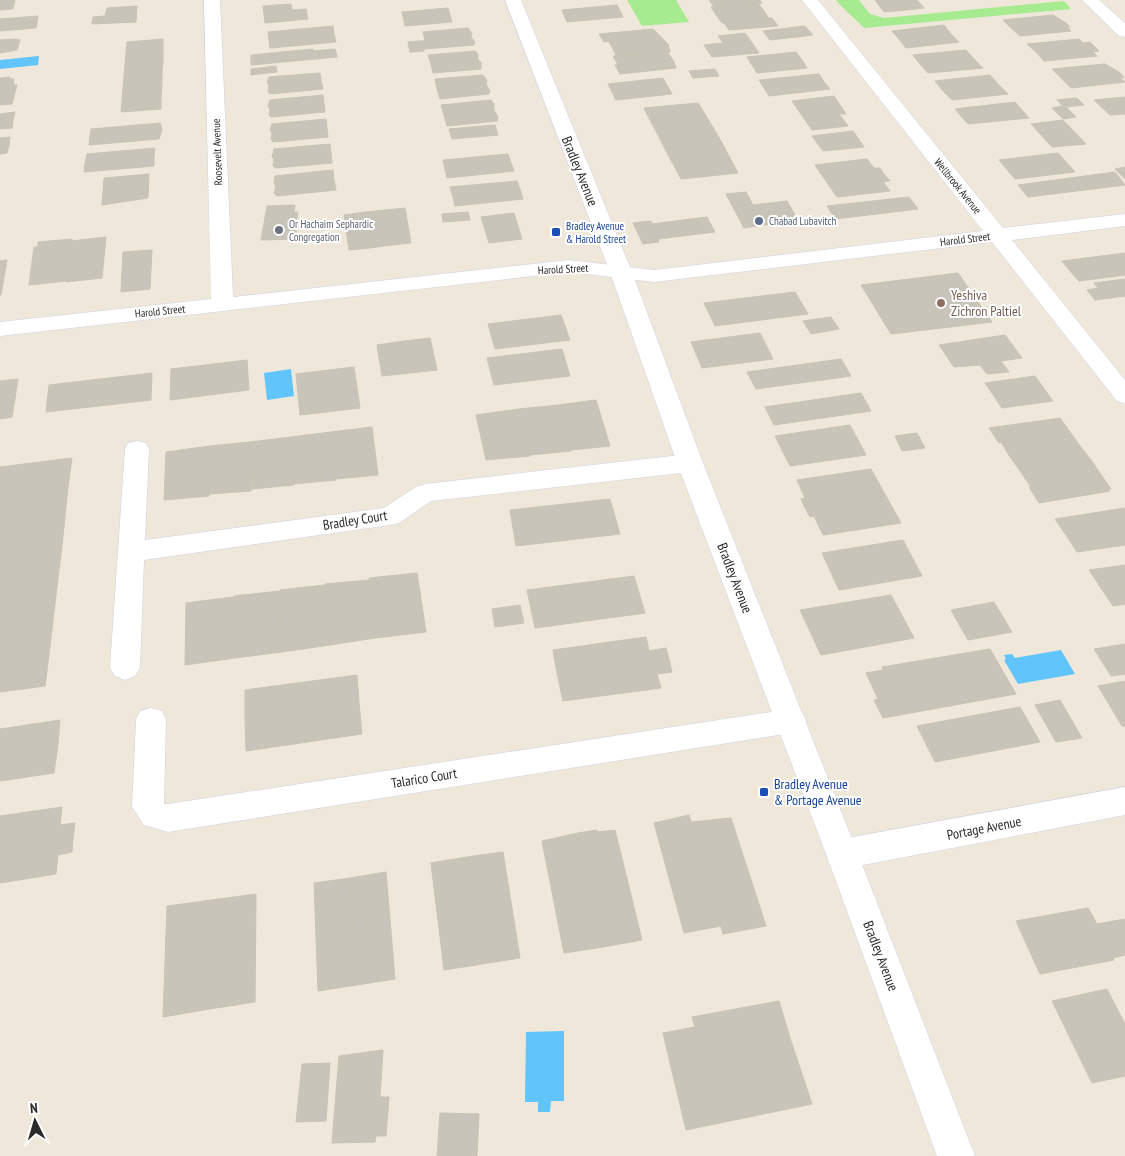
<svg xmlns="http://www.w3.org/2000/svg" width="1125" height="1156" font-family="'PT Sans Narrow',sans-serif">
  <rect width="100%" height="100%" fill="#eee7da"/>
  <path fill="#a7eb90" d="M627 0H676L689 22 642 26Z
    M836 0H859L870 14 884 18 1064 1 1071 9 864 28C855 18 845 11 836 0Z"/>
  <path fill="#61c5fc" d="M39 56 38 65 0 69V60Z
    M291 369 294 396 267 400 264 373Z
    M1061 650 1075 674 1018 684 1004 660 1006 659 1004 655 1012 654 1015 658Z
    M564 1031V1101H551L550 1112H538V1102H525L526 1032Z"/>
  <path fill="#c9c4ba" stroke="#c9c3b3" d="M0 0H15L13 9 0 10Z
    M709 0H760L762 3 714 7Z
    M875 0H897L906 10 884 12Z
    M897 0H917L924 8 906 10Z
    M758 3 764 11 716 15 711 7Z
    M291 4 292 10 306 9 308 19 265 23 263 6Z
    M617 5 623 17 567 22 562 10Z
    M137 6 136 22 92 24 93 17 105 16 107 8Z
    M448 8 452 22 405 26 402 12Z
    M764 11 769 19 722 23 716 15Z
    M1053 15 1066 23 1011 28 1003 20Z
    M38 16 37 22 0 25V19Z
    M769 18H772L778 26 729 30 724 23Z
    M37 22 36 28 0 31V25Z
    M1066 23 1070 27H1067L1071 31 1020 36 1011 28Z
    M944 25 951 34 899 39 892 31Z
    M333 26 334 34 269 40 268 32Z
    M805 26 813 35 770 40 763 31Z
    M468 28 472 34 471 37 425 40 423 32Z
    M653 29 661 37 604 42 599 34Z
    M745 33 759 53 712 57 704 45 723 43 718 36Z
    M334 34 336 42 270 48 269 40Z
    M951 34 959 42 906 48 899 39Z
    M471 37 475 42 474 45 424 49V51L410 52 408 42Z
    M661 37 668 44 613 49 609 42Z
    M163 39V50L126 53 127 42Z
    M1079 39 1083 43 1090 42 1094 46 1036 52 1027 44Z
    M0 40 14 39 20 40 17 50 0 53Z
    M668 44 670 52 617 57 613 49Z
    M1094 46 1099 51 1093 52 1097 56 1044 61 1036 52Z
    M313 49V51L335 49 337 57 251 65V55Z
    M163 50V61L125 65 126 53Z
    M966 50 974 59 920 64 913 55Z
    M475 51 478 54V60L431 64 428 55Z
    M667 52 673 60 618 65 613 56Z
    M796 52 802 60 752 65 747 57Z
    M974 59 983 68 928 73 920 64Z
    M478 60 481 62V69L433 73 431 64Z
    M673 60 676 68 620 74 615 65Z
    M802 60 807 68 757 73 752 65Z
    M163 61 162 72 124 76 125 65Z
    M1105 64 1119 72 1062 79 1052 69Z
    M276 66 277 72 251 75V69Z
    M715 69 719 76 693 78 689 71Z
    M162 72V84L123 88 124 76Z
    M1119 72 1124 77 1120 78 1125 82 1071 88 1062 79Z
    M320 73 321 81 269 85 267 83 269 77Z
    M819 74 824 82 764 88 759 80Z
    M483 75 487 81 486 84 437 89 435 79Z
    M990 75 999 85 943 91 935 81Z
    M10 77 9 79H14L13 85H17L12 104 0 105V78Z
    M663 78 672 94 616 100 608 84Z
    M321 81 323 89 270 94 268 91 269 85Z
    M824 82 830 89 769 96 764 88Z
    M162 84 161 96 122 100 123 88Z
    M486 84 490 91 489 94 440 99 437 89Z
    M999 85 1008 94 952 100 943 91Z
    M323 95 324 104 270 109 268 106 270 100Z
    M161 96V109L121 112 122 100Z
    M834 96 846 114H839L848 126 812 130 792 101Z
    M1125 97V114L1110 115 1094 100Z
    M1077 98 1084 105 1066 107 1076 117 1063 119 1052 108 1063 106 1057 100Z
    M491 100 494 104V110L444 115 441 105Z
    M1015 102 1022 110 961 116 955 109Z
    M698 103 706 116 651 122 644 108Z
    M324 104 325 112 271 117 269 115 270 109Z
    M494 110 498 117 497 121 447 126 444 115Z
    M1022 110 1029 118 968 124 961 116Z
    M15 112 13 120 0 121V114Z
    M706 116 714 129 658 135 651 122Z
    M326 119 327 128 272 133 270 130 272 124Z
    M13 120 12 128 0 129V121Z
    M1063 120 1086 144 1052 147 1031 124Z
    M160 123 162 130 90 136 91 129Z
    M495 125 498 135 452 139 449 129Z
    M327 128 328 137 273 142 271 139 272 133Z
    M714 129 722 143 665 149 658 135Z
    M162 130 159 139 89 145 90 136Z
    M853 131 864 147 823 151 812 136Z
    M10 137 9 145H0V138Z
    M722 143 730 158 673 164 665 149Z
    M330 144 331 153 274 159 272 157 274 149Z
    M0 145H9L7 153 0 154Z
    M155 148 154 157 85 163 87 154Z
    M331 153 332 163 275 168 273 165 274 159Z
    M1058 153 1075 172 1015 179 999 160Z
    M508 154 511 163 445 169 443 160Z
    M154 157V166L84 172 85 163Z
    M730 158 738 173 681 179 673 164Z
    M867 159 874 168H880L884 174 826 181 815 165Z
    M511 163 514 171 447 178 445 169Z
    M1125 167V179L1115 169Z
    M333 170 334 180 276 186 274 184 275 176Z
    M1115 172 1125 185 1028 197 1018 185Z
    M149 174 148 198 102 205 104 178Z
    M884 174 890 181 883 182 890 191 837 197 826 181Z
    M334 180 336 190 277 196 274 193 276 186Z
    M517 181 520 189 453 197 450 187Z
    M520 189 523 199 455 206 453 197Z
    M746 192 753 205 787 201 798 220 744 228 726 194Z
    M909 197 918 209 835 219 827 206Z
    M295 205 294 213 298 212 297 219H293L292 226H297L295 239 261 240 267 206Z
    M405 208 411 243 392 245 386 210Z
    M386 210 392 245 370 248 365 212Z
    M365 212 370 248 349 250 344 215Z
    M468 212 470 220 443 222 442 214Z
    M514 213 522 239 489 243 481 217Z
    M707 217 715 232 658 239 659 242 643 244 633 223 651 221 652 224Z
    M106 237 102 278 66 282 71 241Z
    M72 239 66 281 29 285 34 247H38V242Z
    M152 250 150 289 121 292 123 252Z
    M1125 253V264L1070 271 1062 261Z
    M7 260 1 295H0V261Z
    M1125 264V275L1079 281 1070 271Z
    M958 273 992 322 891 334 861 285Z
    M1125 279V296L1095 300 1087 290 1098 288 1094 283Z
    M795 292 808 314 715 326 704 303Z
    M561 315 570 340 495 349 488 324Z
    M831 317 839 329 811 334 803 321Z
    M760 333 773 359 702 368 691 342Z
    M1005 335 1022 358 1001 361 1009 372 987 374 980 365 954 367 939 345Z
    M430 338 437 370 410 373 404 341Z
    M404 341 410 373 382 376 377 345Z
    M562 349 570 376 494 385 487 358Z
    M841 359 851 376 756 389 747 372Z
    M247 360 249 390 170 400 171 369Z
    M354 367 360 408 300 415 296 374Z
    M152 373 151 400 46 412 49 385Z
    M1035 376 1053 401 1002 408 985 383Z
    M18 379 12 417 0 419V381Z
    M861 393 871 411 774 425 765 407Z
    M596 400 610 446 571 450 558 405Z
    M558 405 571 451 530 455 519 409Z
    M519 409 530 456 486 460 476 415Z
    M1060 418 1070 432 999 443 989 428Z
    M850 425 866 455 790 466 775 436Z
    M372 427 378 475 335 479 331 432Z
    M331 432 336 480 294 484 291 437Z
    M1070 432 1080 446 1010 457 1001 442Z
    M917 433 925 448 902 451 895 436Z
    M291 437 294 485 252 489 250 442Z
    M250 442 251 491 209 494 210 446Z
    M210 446 209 496 164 500 166 452Z
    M1080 446 1091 460 1020 471 1010 457Z
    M72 458 68 487 0 495V467Z
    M1091 460 1102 476 1031 487 1020 471Z
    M871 469 886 496 805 508 801 499 805 498 797 480Z
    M1102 476 1111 489H1108L1110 491 1039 503 1029 487Z
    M68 487 65 516 0 524V495Z
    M886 496 901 523 823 535 814 516 810 517 805 508Z
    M610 499 620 534 516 546 510 510Z
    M1125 508V526L1066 535 1055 519Z
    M65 516 62 546 0 554V524Z
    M1125 526V545L1077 552 1066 535Z
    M903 540 922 576 839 590 822 553Z
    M62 546 58 578 0 585V554Z
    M1125 565V584L1101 588 1089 570Z
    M417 573 426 632 375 638 369 578Z
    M634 576 645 613 535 628 527 590Z
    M58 578 54 612 0 619V585Z
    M369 580 375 638 330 645 325 584Z
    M1125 584V604L1113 606 1101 588Z
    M325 585 330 645 282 652 280 590Z
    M280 591 282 652 235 658 234 596Z
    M891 595 914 638 821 655 800 610Z
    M234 597 235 658 185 665 186 603Z
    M994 602 1012 632 968 640 951 610Z
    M520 605 524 623 495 627 492 609Z
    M54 612 50 646 0 653V619Z
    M646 637 649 651 666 648 669 659 557 673 553 650Z
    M1125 644V674L1111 676 1094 649Z
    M50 646 45 686 0 692V653Z
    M990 649 1016 694 883 718 874 700 878 699 866 673 883 670 882 667Z
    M669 659 672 672 657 674 661 688 563 701 557 673Z
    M357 675 359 703 245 719V690Z
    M1125 681V726H1122L1098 686Z
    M1060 700 1082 738 1056 742 1035 705Z
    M359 703 362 734 246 751 245 719Z
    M1020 707 1040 742 935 762 917 726Z
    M60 720 58 745 0 752V729Z
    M58 745 54 773 0 781V752Z
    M62 807 60 825 75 823 73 839 0 850V816Z
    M689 815 721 926 684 933 654 823Z
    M731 818 766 926 723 934 691 822Z
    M597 830V832L615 830 642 940 603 947 578 833Z
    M578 833 603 947 564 953 542 841Z
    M73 839 72 852 58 855 56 874 0 883V850Z
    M503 852 520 958 482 964 467 857Z
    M467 857 482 964 444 970 431 863Z
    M386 872 395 979 357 985 350 878Z
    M350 878 357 985 318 991 314 883Z
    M256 894 255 1002 209 1009 212 900Z
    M212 900 209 1009 163 1017 167 906Z
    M1088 908 1097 924 1125 919V955L1113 958 1114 960 1040 974 1016 921Z
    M1107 989 1125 1024V1076L1092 1083 1052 1001Z
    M779 1001 792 1044 671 1067 663 1033 695 1027 692 1017Z
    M792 1044 812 1104 686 1130 671 1067Z
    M383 1050 380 1097H389L386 1136H376L375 1142 332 1143 339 1056Z
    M330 1063 326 1121 296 1122 302 1064Z
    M440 1113 479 1114 477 1156H437Z"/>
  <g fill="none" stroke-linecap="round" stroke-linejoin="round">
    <defs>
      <path id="street" d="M204 0H220L233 297 569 260 654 270 983 231 802 0H818L1003 228 1125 214V226L1012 240 1125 380V404L1117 401 992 242 654 282 569 272 0 336V322L211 299Z
        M1082 0H1099L1125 23V37L1119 36Z
        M137 441 146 443 149 449 145 540 384 508 416 487 425 484 690 454 699 457 703 463 699 469 690 472 431 501 399 523 390 525 144 560 140 668 135 676 125 680 115 676 110 668 125 449 128 443Z
        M151 708 162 711 166 720 164 804H168L791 709 802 712 806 721 802 730 791 733 168 832 144 825 132 807 136 720 140 711Z
        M1125 787V815L842 869 830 864 826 854 830 844 842 839Z"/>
      <path id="secondary" d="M505 0H521L632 272 703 463 858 854 975 1156H937L826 854 677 463 610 272Z"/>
    </defs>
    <use href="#street" stroke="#cfd1e4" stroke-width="1"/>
    <use href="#secondary" stroke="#cfd1e4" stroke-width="1"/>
    <use href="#street" fill="#fff" fill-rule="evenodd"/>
    <use href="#secondary" fill="#fff" fill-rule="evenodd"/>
  </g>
  <circle fill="#5c6f8a" stroke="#fff" stroke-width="2" cx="759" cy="221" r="5"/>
  <circle fill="#6b7280" stroke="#fff" stroke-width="2" cx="279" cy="230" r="5"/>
  <g fill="#1a4fb4" stroke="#fff" stroke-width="2">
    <rect x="551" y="227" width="10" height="10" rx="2.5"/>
    <rect x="759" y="787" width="10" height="10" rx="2.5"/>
  </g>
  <circle fill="#8d6e63" stroke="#fff" stroke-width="2" cx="941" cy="303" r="5"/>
  <g text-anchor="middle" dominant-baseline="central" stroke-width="4" stroke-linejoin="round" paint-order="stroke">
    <g font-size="11" fill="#2a2a2a" stroke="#fff">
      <text transform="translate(217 152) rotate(-92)">Roosevelt Avenue</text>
      <text transform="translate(958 186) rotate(51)">Wellbrook Avenue</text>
      <text transform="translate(965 239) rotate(-7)">Harold Street</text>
      <text transform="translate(563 269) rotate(-3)">Harold Street</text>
      <text transform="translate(160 311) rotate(-6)">Harold Street</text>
    </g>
    <g font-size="11" fill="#4e5e75" stroke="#fff" text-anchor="start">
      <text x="769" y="221">Chabad Lubavitch</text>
    </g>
    <g font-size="11" fill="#5b616d" stroke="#fff" text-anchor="start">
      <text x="289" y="224">Or Hachaim Sephardic<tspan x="289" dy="13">Congregation</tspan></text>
    </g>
    <g font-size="11" fill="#164399" stroke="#fff" text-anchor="start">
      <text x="566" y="226">Bradley Avenue<tspan x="566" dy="13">&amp; Harold Street</tspan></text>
    </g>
    <g font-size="14" fill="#2a2a2a" stroke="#fff">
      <text transform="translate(580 171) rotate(68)">Bradley Avenue</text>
      <text transform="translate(355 520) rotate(-9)">Bradley Court</text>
      <text transform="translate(735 578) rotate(69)">Bradley Avenue</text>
      <text transform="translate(424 778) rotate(-9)">Talarico Court</text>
      <text transform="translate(984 828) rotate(-11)">Portage Avenue</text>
      <text transform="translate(881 956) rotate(69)">Bradley Avenue</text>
    </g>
    <g font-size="14" fill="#785e54" stroke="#fff" text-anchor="start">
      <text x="951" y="295">Yeshiva<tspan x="951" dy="16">Zichron Paltiel</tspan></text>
    </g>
    <g font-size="14" fill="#164399" stroke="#fff" text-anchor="start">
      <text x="774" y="784">Bradley Avenue<tspan x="774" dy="16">&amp; Portage Avenue</tspan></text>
    </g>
  </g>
  <g transform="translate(35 1121) rotate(355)" stroke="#ffffff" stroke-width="4" paint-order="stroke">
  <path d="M0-4L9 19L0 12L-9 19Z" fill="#2a2a2a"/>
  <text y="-8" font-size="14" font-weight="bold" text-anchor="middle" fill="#2a2a2a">N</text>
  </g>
</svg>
